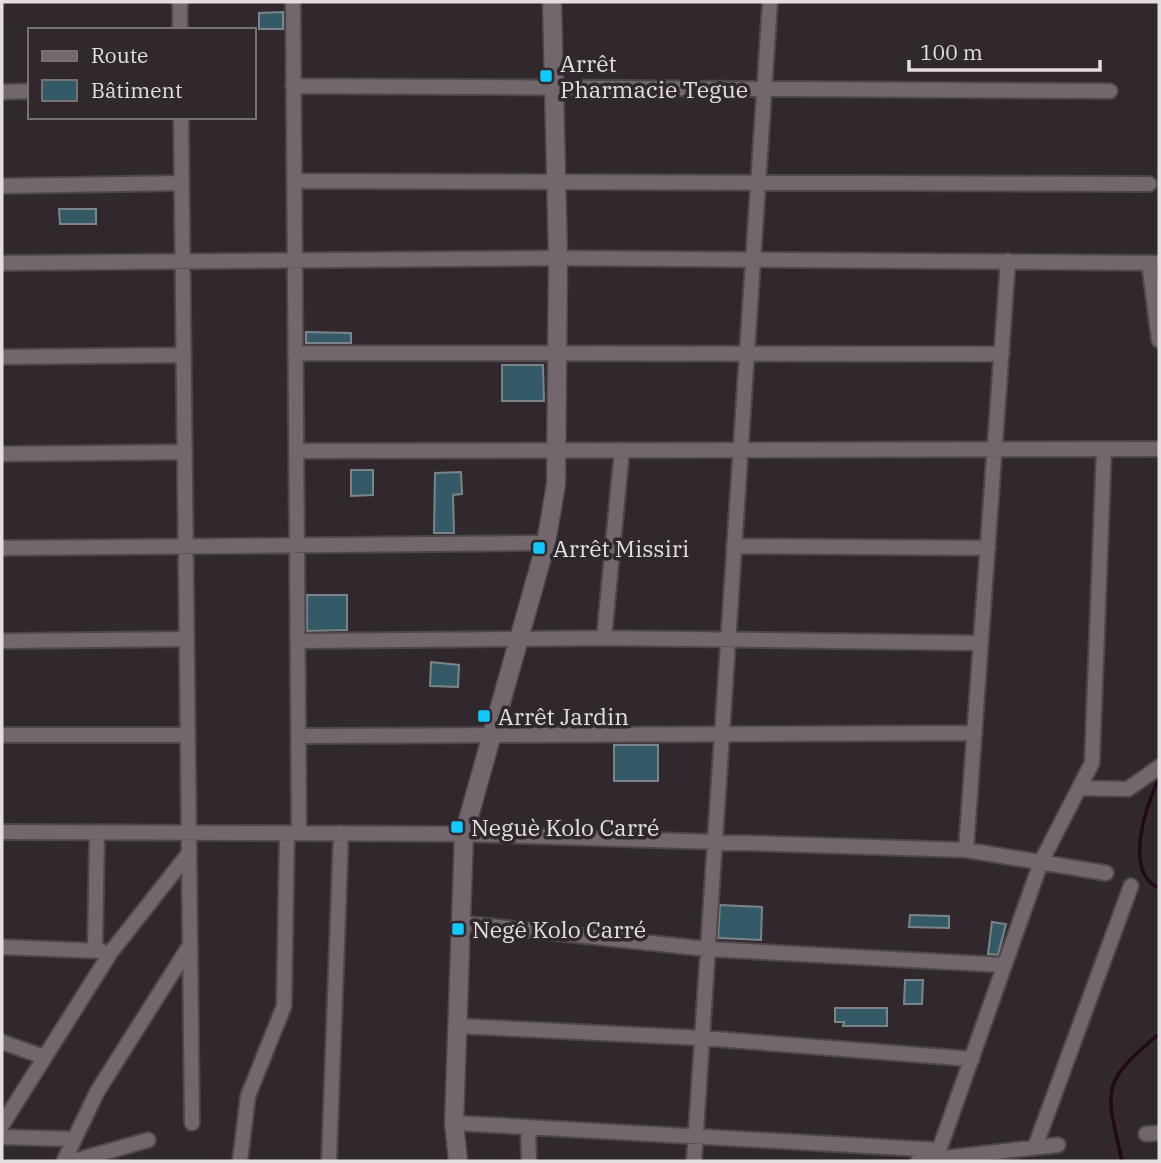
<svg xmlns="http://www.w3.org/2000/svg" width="1161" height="1163" font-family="'IBM Plex Serif',serif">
  <rect width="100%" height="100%" fill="#30282c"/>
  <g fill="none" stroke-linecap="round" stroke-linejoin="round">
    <path stroke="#220917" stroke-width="3.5" d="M1159 779C1146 805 1123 872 1159 888
      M1122 1161C1106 1089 1099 1084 1159 1034"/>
  </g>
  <path fill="#355a67" stroke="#7b8589" stroke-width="2" d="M283 12V29H259V13Z
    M59 209H96V224H60Z
    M306 332 351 333V343H306Z
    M502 365H543L544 401H502Z
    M351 470H373V495L351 496Z
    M461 472 462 494 453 495 454 533H434L435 473Z
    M307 595H347V630L307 631Z
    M431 662 459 665 458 687 430 686Z
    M614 745H658V781H614Z
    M720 905 762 907 761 940 718 938Z
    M910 915 949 916V928L909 927Z
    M992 922 1006 924 998 955 988 954Z
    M905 980H923L922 1004H904Z
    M835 1008H887V1026H843L844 1022H835Z"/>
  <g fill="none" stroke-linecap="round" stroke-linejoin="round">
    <defs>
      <path id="minor" d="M180 2V30
        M293 2 299 833
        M293 86 1110 91
        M2 92 30 91
        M181 117 192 1123
        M294 181 1149 184
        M2 186 182 183
        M2 263 558 258 1159 263
        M1149 263 1159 340
        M295 353 1002 354
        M2 357 184 355
        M296 451 1159 449
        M2 454 185 452
        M734 546 988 548
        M2 548 546 543
        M604 638 622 450
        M2 641 187 639
        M298 641 604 638 981 643
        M2 735H188
        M299 736 975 733
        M1079 788 1128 789 1159 767
        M2 832 464 834 966 850 1106 873
        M966 850 1008 261
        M460 923 708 949 1005 965
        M2 947 102 951
        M95 950 97 832
        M457 1026 702 1038 972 1059
        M2 1042 44 1057
        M454 1123 940 1150
        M2 1125 111 952 189 853
        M528 1127 529 1161
        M1146 1134 1159 1133
        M2 1137 73 1139
        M1035 1147 1131 886
        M936 1159 1041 862 1092 763 1104 449
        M64 1161 97 1092 190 945
        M74 1161 148 1140
        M240 1161 248 1096 284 1006 287 833
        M329 1161 341 833
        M694 1161 770 2
        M918 1161 1058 1145"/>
      <path id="tertiary" d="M458 1161 454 1123 464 834 546 543 556 484 558 258 552 2"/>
    </defs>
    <use href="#minor" stroke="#4d464a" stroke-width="18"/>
    <use href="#tertiary" stroke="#4d464a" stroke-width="21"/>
    <use href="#minor" stroke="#71676c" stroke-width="14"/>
    <use href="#tertiary" stroke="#71676c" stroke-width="18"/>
  </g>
  <g fill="#11cafb" stroke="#30282c" stroke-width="2.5">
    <rect x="539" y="69" width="14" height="14" rx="3.5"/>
    <rect x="532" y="541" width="14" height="14" rx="3.5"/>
    <rect x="477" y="709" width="14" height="14" rx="3.5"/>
    <rect x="450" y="820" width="14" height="14" rx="3.5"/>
    <rect x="451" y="922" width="14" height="14" rx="3.5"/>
  </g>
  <g text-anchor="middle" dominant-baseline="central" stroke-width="7" stroke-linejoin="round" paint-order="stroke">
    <g font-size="23" fill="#e3dee0" stroke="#30282c" text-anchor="start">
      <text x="560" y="63">Arrêt<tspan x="560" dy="26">Pharmacie Tegue</tspan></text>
      <text x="553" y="548">Arrêt Missiri</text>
      <text x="498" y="716">Arrêt Jardin</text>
      <text x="471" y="827">Neguè Kolo Carré</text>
      <text x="472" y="929">Negê Kolo Carré</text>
    </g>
  </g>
  <rect width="1161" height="1163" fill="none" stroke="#e3dee0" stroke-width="7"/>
  <rect x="28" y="28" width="228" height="91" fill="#30282c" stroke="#787174" stroke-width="2"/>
  <rect x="42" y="51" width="35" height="10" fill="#71676c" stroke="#787174" stroke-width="2"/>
  <text x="91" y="63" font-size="21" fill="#e3dee0">Route</text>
  <rect x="42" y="80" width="35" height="21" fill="#355a67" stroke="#787174" stroke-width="2"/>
  <text x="91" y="98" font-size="21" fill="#e3dee0">Bâtiment</text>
  <path d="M909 60v10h191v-10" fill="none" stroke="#e3dee0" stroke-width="3.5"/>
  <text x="920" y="60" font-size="21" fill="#e3dee0" stroke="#30282c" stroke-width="5" paint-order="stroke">100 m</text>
</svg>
